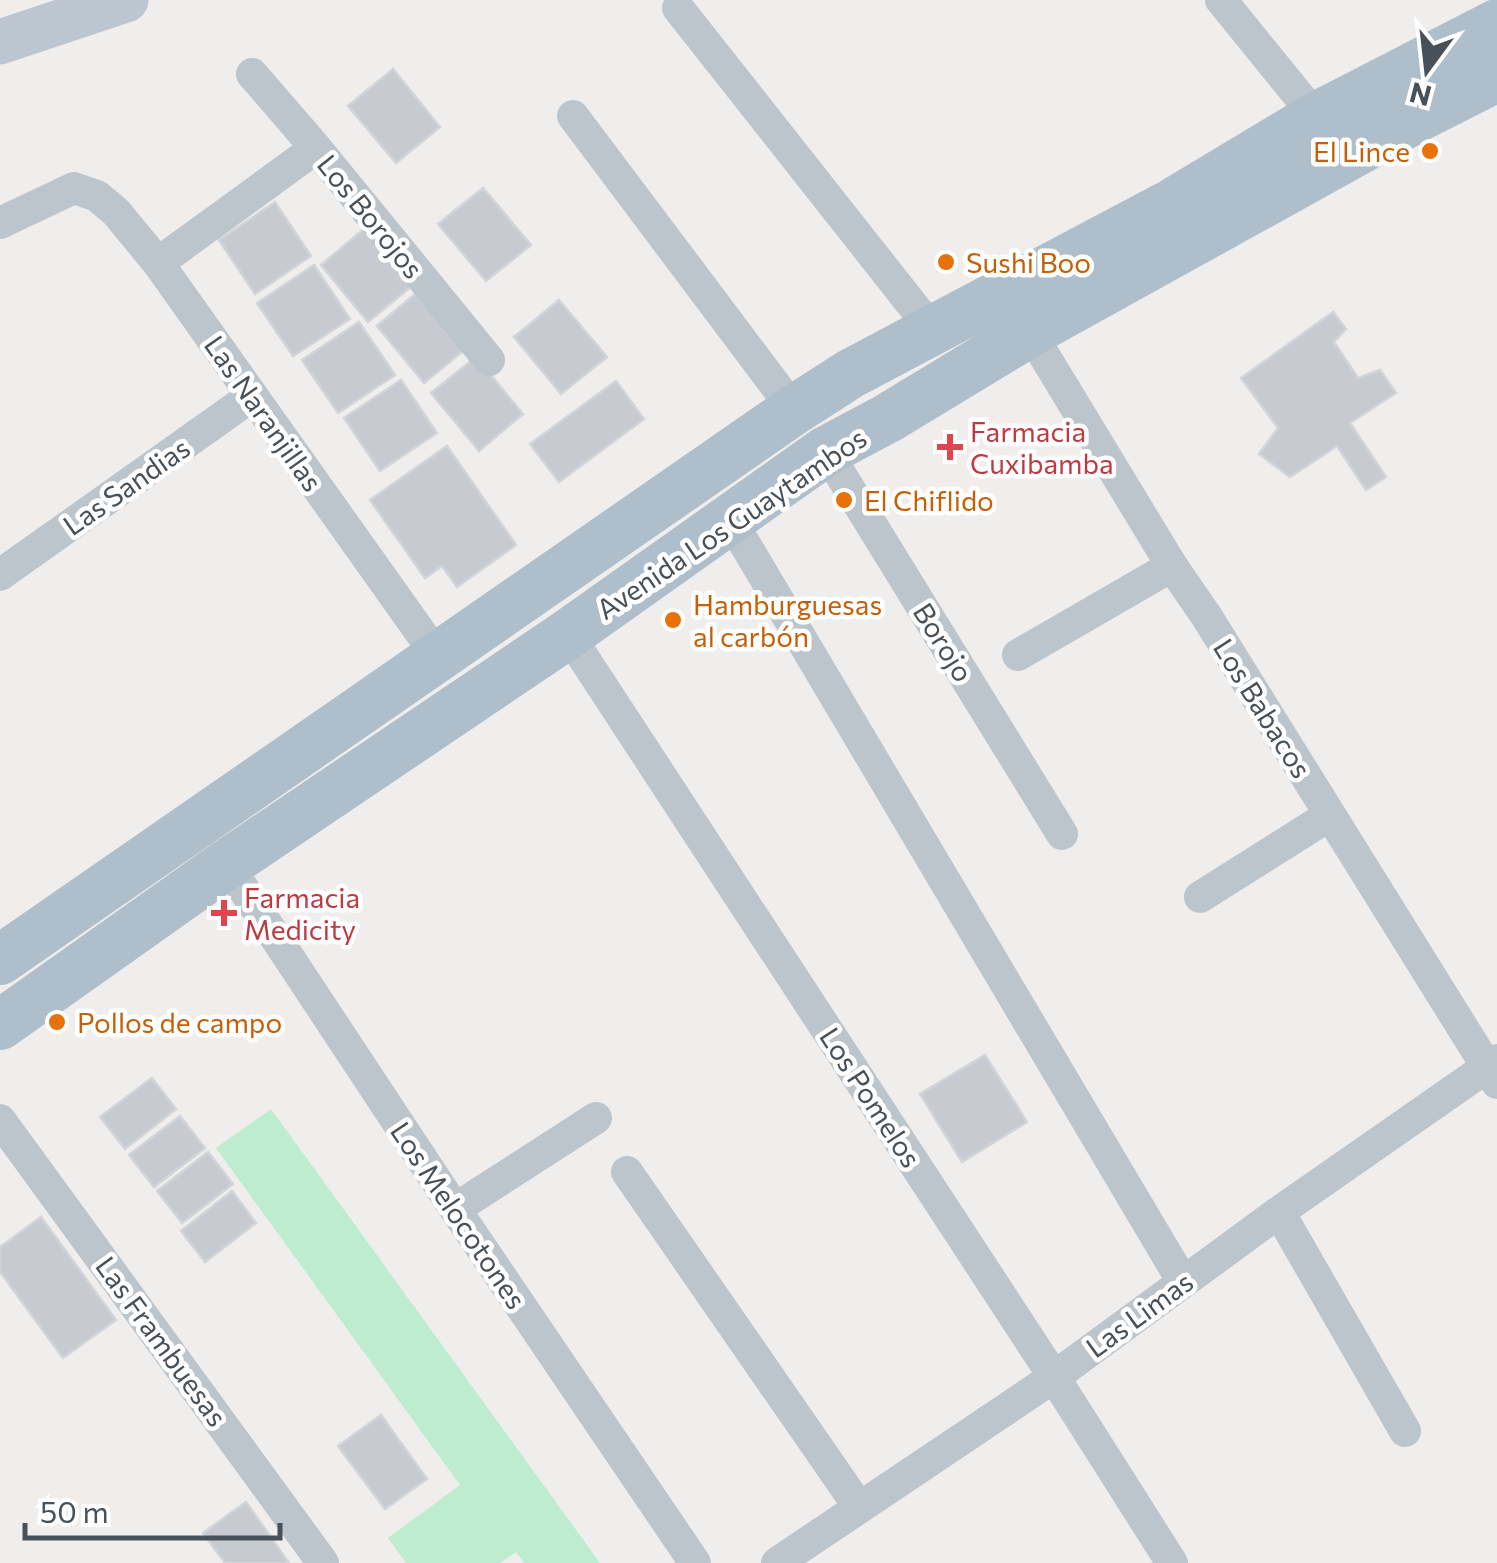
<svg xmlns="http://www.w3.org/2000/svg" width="1497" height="1563" font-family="Commissioner,sans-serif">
  <rect width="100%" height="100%" fill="#f0eded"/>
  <path fill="#bdecce" d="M271 1109 600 1563H524L516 1552 500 1563H406L388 1538 460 1485 216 1148Z"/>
  <path fill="#c7cad0" stroke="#d1d4d9" stroke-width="2.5" d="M393 69 440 127 396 163 348 106Z
    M483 188 531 245 486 281 438 224Z
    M275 202 311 256 255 294 219 240Z
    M365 228 413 285 368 322 321 265Z
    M314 265 350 319 293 356 257 303Z
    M421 289 469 346 424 383 377 326Z
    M559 300 607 357 561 394 514 337Z
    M1333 312 1346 329 1334 342 1358 378 1380 370 1396 393 1350 423 1386 477 1366 490 1337 446 1290 477 1259 454 1278 428 1241 378Z
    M359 322 395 375 338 413 302 360Z
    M476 357 523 414 479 451 431 393Z
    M401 380 437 433 380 471 344 418Z
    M616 381 644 419 559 482 530 444Z
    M447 446 516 545 457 587 442 566 425 578 370 500Z
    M985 1055 1027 1122 962 1162 920 1094Z
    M152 1078 176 1109 125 1149 100 1117Z
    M180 1116 205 1148 154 1187 129 1155Z
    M208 1152 233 1184 182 1223 157 1191Z
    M232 1191 256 1223 205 1262 181 1231Z
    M41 1217 116 1320 63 1358 0 1272V1247Z
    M381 1415 427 1479 385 1509 338 1446Z
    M246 1502 289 1563H225L203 1533Z"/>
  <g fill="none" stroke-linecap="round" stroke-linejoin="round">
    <path stroke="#bcc5cc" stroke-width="32" d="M1221 0 1316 117
      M678 8 933 331
      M252 74 316 148 489 360
      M573 116 794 410
      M0 223 74 188 97 196 116 212 158 263 438 657
      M158 263 316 148
      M1030 332 1172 566 1207 617 1497 1083
      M826 451 1062 834
      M730 519 1183 1282
      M0 575 252 396
      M568 634 1054 1377 1172 1563
      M1018 655 1172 566
      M227 864 455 1209 695 1563
      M1200 897 1330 815
      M0 1120 323 1563
      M627 1172 859 1507
      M455 1209 596 1118
      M1279 1212 1405 1431
      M777 1563 1054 1377 1279 1212 1497 1060"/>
    <path stroke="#bbc6d1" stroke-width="45" d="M0 42 126 0"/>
    <path stroke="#aebecb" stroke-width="50" d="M0 960 794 410 850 374 1173 203 1316 117 1497 24
      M0 1025 227 864 568 634 826 451 888 418 1030 332 1420 116 1497 77"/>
  </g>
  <g fill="#e8710a" stroke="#fff" stroke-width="4">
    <circle cx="1430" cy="151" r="10"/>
    <circle cx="946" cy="262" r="10"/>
    <circle cx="844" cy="500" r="10"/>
    <circle cx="673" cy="620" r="10"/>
    <circle cx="57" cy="1022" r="10"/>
  </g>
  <g fill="#e0444e" stroke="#fff" stroke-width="4">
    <path d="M945 432h10v10h10v10h-10v10h-10v-10h-10v-10h10z"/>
    <path d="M219 898h10v10h10v10h-10v10h-10v-10h-10v-10h10z"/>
  </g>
  <g text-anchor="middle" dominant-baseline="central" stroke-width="9" stroke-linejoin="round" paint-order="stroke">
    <g font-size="28" fill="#c56008" stroke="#fff" text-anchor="start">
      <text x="1410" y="151" text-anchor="end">El Lince</text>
      <text x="966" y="262">Sushi Boo</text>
      <text x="864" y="500">El Chiflido</text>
      <text x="693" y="604">Hamburguesas<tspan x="693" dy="32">al carbón</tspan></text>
      <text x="77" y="1022">Pollos de campo</text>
    </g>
    <g font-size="28" fill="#46515a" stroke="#fff">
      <text transform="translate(371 216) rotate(51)">Los Borojos</text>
      <text transform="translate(264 413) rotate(55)">Las Naranjillas</text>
      <text transform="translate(126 486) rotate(-35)">Las Sandias</text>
      <text transform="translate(731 523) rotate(-34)">Avenida Los Guaytambos</text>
      <text transform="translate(944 642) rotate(58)">Borojo</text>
      <text transform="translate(1263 708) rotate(58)">Los Babacos</text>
      <text transform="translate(871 1097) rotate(57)">Los Pomelos</text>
      <text transform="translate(459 1215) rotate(56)">Los Melocotones</text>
      <text transform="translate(1139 1314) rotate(-36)">Las Limas</text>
      <text transform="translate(162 1341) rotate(54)">Las Frambuesas</text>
    </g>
    <g font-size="28" fill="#be3a42" stroke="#fff" text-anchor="start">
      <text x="970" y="431">Farmacia<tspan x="970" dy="32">Cuxibamba</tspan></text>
      <text x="244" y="897">Farmacia<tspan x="244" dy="32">Medicity</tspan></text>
    </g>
  </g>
  <g transform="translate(1427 70) rotate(195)" stroke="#ffffff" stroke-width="8" paint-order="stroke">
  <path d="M0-8L18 38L0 25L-18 38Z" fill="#46515a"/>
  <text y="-15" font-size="28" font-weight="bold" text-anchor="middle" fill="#46515a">N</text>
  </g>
  <path d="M25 1523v15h255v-15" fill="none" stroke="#46515a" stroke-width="5"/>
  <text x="40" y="1523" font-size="30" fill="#46515a" stroke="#ffffff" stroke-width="8" paint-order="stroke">50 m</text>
</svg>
